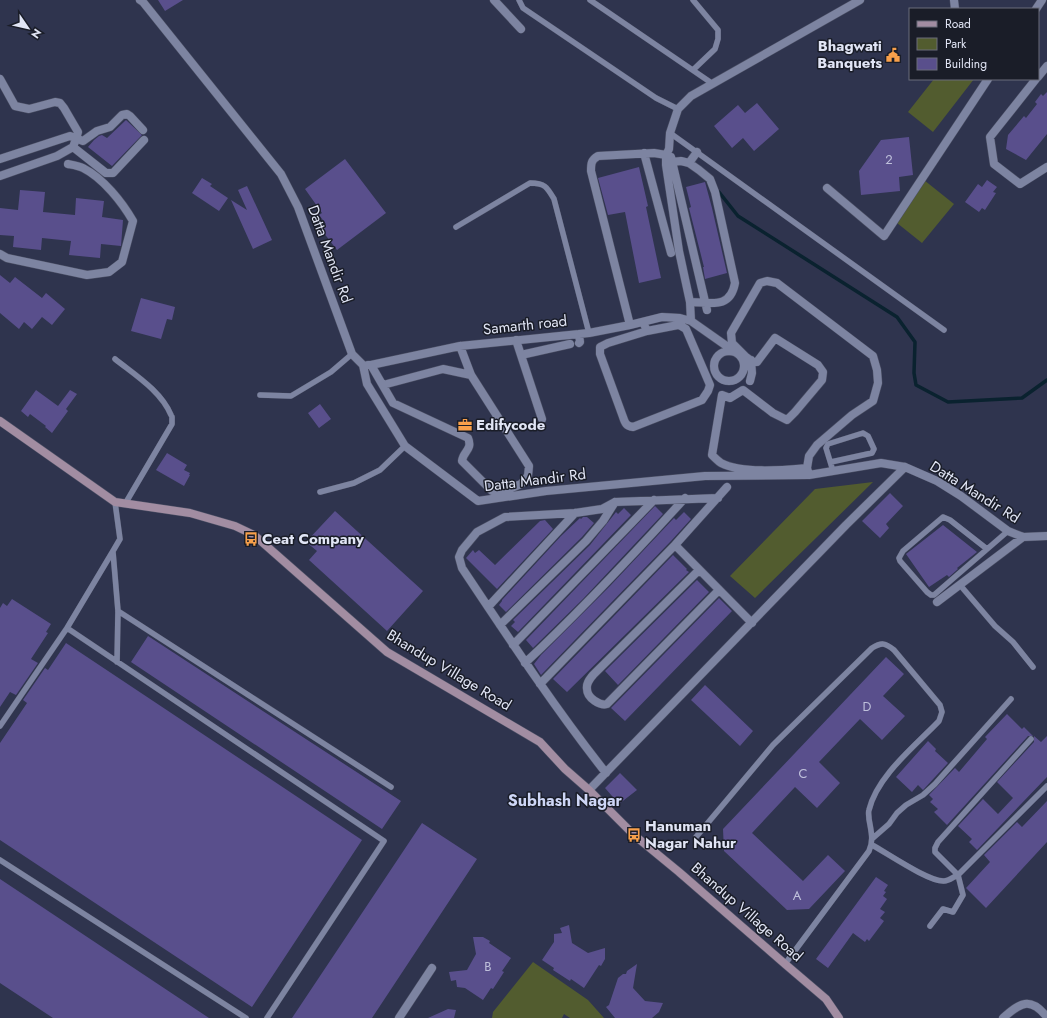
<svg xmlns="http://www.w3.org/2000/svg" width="1047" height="1018" font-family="Jost,sans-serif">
  <rect width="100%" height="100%" fill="#2f344e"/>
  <path fill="#525c2f" d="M934 79H974L933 132 908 112Z
    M924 180 954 204 922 243 892 219Z
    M873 482 755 598 730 576 815 489Z
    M533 962 588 1000 604 1018H570L564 1014 562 1018H492L493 1012Z"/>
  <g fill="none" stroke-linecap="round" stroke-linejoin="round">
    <path stroke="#0a222f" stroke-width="3.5" d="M719 192 738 216 897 317 915 342 914 373 916 385 948 402 1022 398 1047 380"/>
  </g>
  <path fill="#594f8c" d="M158 0H183L165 11Z
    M1047 92V134L1026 160 1006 149 1008 135 1024 116 1026 118 1037 104 1035 102 1041 94 1043 96Z
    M757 103 779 129 754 151 743 138 732 148 714 126 738 105 745 113Z
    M126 120 142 135 112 166 88 147 94 140 99 136 102 135 107 138Z
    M909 137 913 175 899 177 900 191 861 195 859 171 881 140Z
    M345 159 386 213 337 250 320 228 326 224 319 215 322 213 305 189Z
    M639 167 648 206 646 207 661 278 639 283 625 212 608 215 598 178Z
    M202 178 212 184 210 186 228 198 219 211 192 193Z
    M987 180 997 187 993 192 996 193 985 210 982 208 979 212 965 202 978 184 982 187Z
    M705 182 712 208 727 273 705 279 703 267H704L689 208 691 207 686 187Z
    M247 186 272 240 253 249 231 200 247 210 238 190Z
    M20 190 45 192 43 212 75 215 76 198 104 201 102 217 123 220 121 246 101 244 100 258 69 255 71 241 42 238 41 250 13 247 14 236 0 235V208L18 210Z
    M0 275 10 283 15 277 42 298 46 293 65 309 52 325 42 317 32 329 24 322 19 329 0 313Z
    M141 298 175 307 172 320 167 319 161 339 131 331Z
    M36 390 58 406 70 390 77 394 66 409 68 411 52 433 45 427 46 426 30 414 28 417 21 411Z
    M320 404 331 419 319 428 308 413Z
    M167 453 187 465 184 470 190 473 189 475H190L184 486 156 470Z
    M890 493 903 506 886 524 889 528 880 538 862 521Z
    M655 506 663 514 583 599 533 648 526 640Z
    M624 508 631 515 518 632 511 626 515 622 513 620 590 545 616 512 618 514Z
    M335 511 423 591 387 631 309 560 317 551 306 542Z
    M684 512 691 519 671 541 541 675 534 664 541 655 610 586 674 518 676 520Z
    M583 517H587L594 523 582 537 506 612 499 605 502 601V600L561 536 580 518 581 519Z
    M545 520 553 529 497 589 466 558 473 550 475 553 479 550 495 565 540 521Z
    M943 525 977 552 957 568 958 569 949 577 947 575 929 587 906 554Z
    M673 555 687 569 686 570 689 572 567 692 553 679Z
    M697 580 709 592 618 685 605 671Z
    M719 598 732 611 625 721 611 708Z
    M12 599 51 624 46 632 48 633 31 659 38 663 16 695 10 692 0 707V608L3 603 7 606Z
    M148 636 401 801 382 829 131 662Z
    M66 643 362 840 252 1007 0 840V743L27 703 23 700 45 668 48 670Z
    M886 657 904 674 883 696 905 716 882 740 860 719 819 762 840 783 817 808 795 787 752 833 803 881 828 855 845 871 809 909 787 910 724 851 723 829Z
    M705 685 753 731 740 746 691 700Z
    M1007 714 1022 729 1024 727 1033 736H1028L947 825 934 812 938 809 930 802 933 799 929 795 955 768 959 772 987 739 985 737Z
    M1034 736 1041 742 1047 736V777L977 850 969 842 972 839 958 826 983 799 998 814 1013 798 997 782 1034 742Z
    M928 741 936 749 935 751 948 763 923 790 918 785 912 792 896 777Z
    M620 773 637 790 619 804 605 788Z
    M1047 801V842L986 908 966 888 990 862 984 855 1017 822 1022 827Z
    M422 823 477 859 372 1018H292Z
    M876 877 888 885 884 891 886 892 883 896 887 899 880 909 885 912 880 918 884 921 869 941 867 939 865 942 853 933 828 968 816 959Z
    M0 879 209 1018H53L0 983Z
    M569 925 572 943 588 953 605 948V959L601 966 599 965 584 988 571 979 570 981 553 970 554 968 542 960 554 942V934L562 933 560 928Z
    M473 937H483L490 941 489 943 511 958 502 971 504 972 493 989 491 988 483 1000 465 988 457 987 456 980 451 981 449 972 467 970 476 954Z
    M637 964 633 988 645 1001 663 1003 659 1012 652 1018H615L606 1007 609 1005 618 978 623 974H626L627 971Z
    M448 1009 456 1010 454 1018H428Z"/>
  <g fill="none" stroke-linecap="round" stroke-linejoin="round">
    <defs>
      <path id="lane" d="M519 0 523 8 656 98 678 109
        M590 0 713 84
        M693 70 715 49 718 39V30L693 0
        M670 133 944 330
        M456 227 530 183C545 183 547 187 554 199L589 333
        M115 359C135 375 161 391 171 415
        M260 395 291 396 331 372 352 354
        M831 462 872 453 874 449 868 436 863 433 828 444 826 448 833 471
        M320 492 354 483 380 470 405 446
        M125 504 172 424V417
        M987 549 950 520 943 517 903 551 899 558 900 561 927 592 931 595H934L1008 531
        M113 552 118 611 117 662
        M960 585 995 626 1013 642 1033 667
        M118 611 391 787
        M67 628 384 841 267 1018
        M0 726 67 628 113 551 120 539 115 502
        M696 837 773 745 872 648C882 642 885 643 894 650L940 705 942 712 939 721C915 746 877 776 869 810 868 812 869 816 869 819 871 831 874 840 869 851L785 964
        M873 838 889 824 897 813 906 805 923 795 935 784 1011 699
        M872 845C887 853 929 882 944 881 949 881 953 877 958 875L1047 786
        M0 860 246 1018
        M930 926 943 909 953 912 963 895 958 875 935 852V848L938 842 1031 739"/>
      <path id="street" d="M140 0 143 2 281 174 298 207 352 354 363 365 367 384 405 446 478 501 546 491 705 476 809 475 881 463 905 467 937 481 961 496 1008 531 1023 537 1047 536
        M494 0 521 29
        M954 0 955 9
        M1036 9 1042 0
        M1038 77 1047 66
        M0 79 15 106 29 109 55 102 60 103 64 108 78 132 76 139 73 147 57 156 0 176
        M1036 79 990 137 994 164 1020 184 1047 167
        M73 147 106 173H113L144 140
        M644 153 671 253
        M671 157 707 310
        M0 159 70 136 83 141 97 131 110 127 122 115 127 114 130 116 143 130
        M672 162 681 161 689 163 699 170 710 179 715 192 735 283C730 310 710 302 690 302
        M689 163 697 152
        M827 188 884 236 988 79
        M0 254 7 258 87 275 109 272 122 262 133 221C122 202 103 178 83 168 79 166 73 165 68 164
        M691 321 690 302 679 251 666 165V155L669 149 670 133 678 109 691 96 860 0
        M643 322 647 331 678 325 681 326 686 329 710 385 708 391 702 400 633 427C626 426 625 423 623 417L600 354V347L608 343 647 331
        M630 325 591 171C591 164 591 160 598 156L654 153 666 155
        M579 334 580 342 579 343
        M516 340 542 419
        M714 366a15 15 0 1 1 30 0a15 15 0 1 1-30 0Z
        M521 355 570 344
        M368 365H371L460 346 589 333 630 325 662 317 680 318 691 321 728 347 730 351
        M371 365 393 403 468 438C473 450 463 451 462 461L492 491 499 493 521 484 528 476 529 466 471 375 460 346
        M750 381 752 373 751 360
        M383 385 443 369 471 375
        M807 468C784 470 742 474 721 463 718 461 715 458 712 455L722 395 730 398 743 390 773 413 787 420 795 412 822 380 823 372 818 365 775 338 757 362H753L746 357 732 343 731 333 760 283 767 281 777 283 873 356 877 370 878 383 873 401 852 415 817 445 809 456 807 468 809 475
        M675 545 752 623
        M699 570 593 675C590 679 586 683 587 689 587 698 600 706 607 704L719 590
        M937 602 1023 537
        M488 607 575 513
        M500 625 586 541 603 521 615 502
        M513 645 654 500
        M525 663C581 611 633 555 685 498
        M540 684 675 545 727 487
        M606 773C554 707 508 637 462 568L459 557 462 550 477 532 505 517 575 513 602 509 615 502 718 498
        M589 790 846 525 905 467
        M399 1018 432 968
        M1003 1018C1020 1003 1030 996 1047 1017"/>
      <path id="secondary" d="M0 421 115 502 190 513 235 526 254 535 387 652 540 742 565 769 589 790 634 835 679 872 785 964 826 999 839 1018"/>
    </defs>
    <use href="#lane" stroke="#4c5065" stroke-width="6"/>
    <use href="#street" stroke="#4c5065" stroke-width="9"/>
    <use href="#secondary" stroke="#4c5065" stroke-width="9"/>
    <use href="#lane" stroke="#7d84a1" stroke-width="5.5"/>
    <use href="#street" stroke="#7d84a1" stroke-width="8"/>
    <use href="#secondary" stroke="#a28da2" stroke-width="8"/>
  </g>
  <defs>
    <symbol id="civic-bare" viewBox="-9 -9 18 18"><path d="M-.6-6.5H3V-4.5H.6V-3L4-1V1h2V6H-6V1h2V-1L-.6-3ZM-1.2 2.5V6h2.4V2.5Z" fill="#f8a04b" stroke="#1a1d28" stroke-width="2.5" paint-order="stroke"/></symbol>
    <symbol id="office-bare" viewBox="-9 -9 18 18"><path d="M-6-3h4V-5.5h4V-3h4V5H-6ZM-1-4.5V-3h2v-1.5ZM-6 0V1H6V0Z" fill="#f8a04b" stroke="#1a1d28" stroke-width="2.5" paint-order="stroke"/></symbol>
    <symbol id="bus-bare" viewBox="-9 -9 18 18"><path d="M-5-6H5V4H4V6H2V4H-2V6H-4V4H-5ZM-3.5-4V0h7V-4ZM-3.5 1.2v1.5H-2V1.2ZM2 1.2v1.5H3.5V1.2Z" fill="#f8a04b" stroke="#1a1d28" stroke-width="2.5" paint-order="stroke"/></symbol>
  </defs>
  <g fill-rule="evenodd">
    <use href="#civic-bare" x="883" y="45" width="20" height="20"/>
    <use href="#office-bare" x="455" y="415" width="20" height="20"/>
    <use href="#bus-bare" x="241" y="529" width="20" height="20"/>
    <use href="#bus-bare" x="624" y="825" width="20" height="20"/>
  </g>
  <g text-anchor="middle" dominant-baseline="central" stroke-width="3" stroke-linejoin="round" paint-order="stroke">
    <g font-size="13" fill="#bfc0db">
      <text x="889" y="159">2</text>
      <text x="867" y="706">D</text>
      <text x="803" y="773">C</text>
      <text x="797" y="895">A</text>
      <text x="488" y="966">B</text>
    </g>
    <g font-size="15" font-weight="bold" fill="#e1e5f5" stroke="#1a1d28" text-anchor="start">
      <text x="882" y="46" text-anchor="end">Bhagwati<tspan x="882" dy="17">Banquets</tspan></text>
      <text x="476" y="425">Edifycode</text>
      <text x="262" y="539">Ceat Company</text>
      <text x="645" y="826">Hanuman<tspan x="645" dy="17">Nagar Nahur</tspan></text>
    </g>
    <g font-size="15" fill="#e1e5f5" stroke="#1a1d28">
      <text transform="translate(330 254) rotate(70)">Datta Mandir Rd</text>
      <text transform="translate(525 325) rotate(-6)">Samarth road</text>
      <text transform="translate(535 480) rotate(-7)">Datta Mandir Rd</text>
      <text transform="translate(975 492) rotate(32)">Datta Mandir Rd</text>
      <text transform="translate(449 670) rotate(31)">Bhandup Village Road</text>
      <text transform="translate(747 912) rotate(41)">Bhandup Village Road</text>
    </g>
    <g font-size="16" font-weight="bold" fill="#ced6f6" stroke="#1a1d28">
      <text x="565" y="800">Subhash Nagar</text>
    </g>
  </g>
  <rect x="909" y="8" width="130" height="72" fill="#1a1d28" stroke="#6a6d7a"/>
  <rect x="917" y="21" width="20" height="6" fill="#a28da2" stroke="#6a6d7a"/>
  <text x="945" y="28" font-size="12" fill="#e1e5f5">Road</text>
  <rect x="917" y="38" width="20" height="12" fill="#525c2f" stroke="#6a6d7a"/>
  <text x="945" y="48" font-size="12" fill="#e1e5f5">Park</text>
  <rect x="917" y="58" width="20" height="12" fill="#594f8c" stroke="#6a6d7a"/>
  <text x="945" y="68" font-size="12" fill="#e1e5f5">Building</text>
  <g transform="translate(28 28) rotate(124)" stroke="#1a1d28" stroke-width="3" paint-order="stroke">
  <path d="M0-3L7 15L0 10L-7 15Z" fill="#e1e5f5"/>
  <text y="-6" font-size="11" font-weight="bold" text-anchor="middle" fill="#e1e5f5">N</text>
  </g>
</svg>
